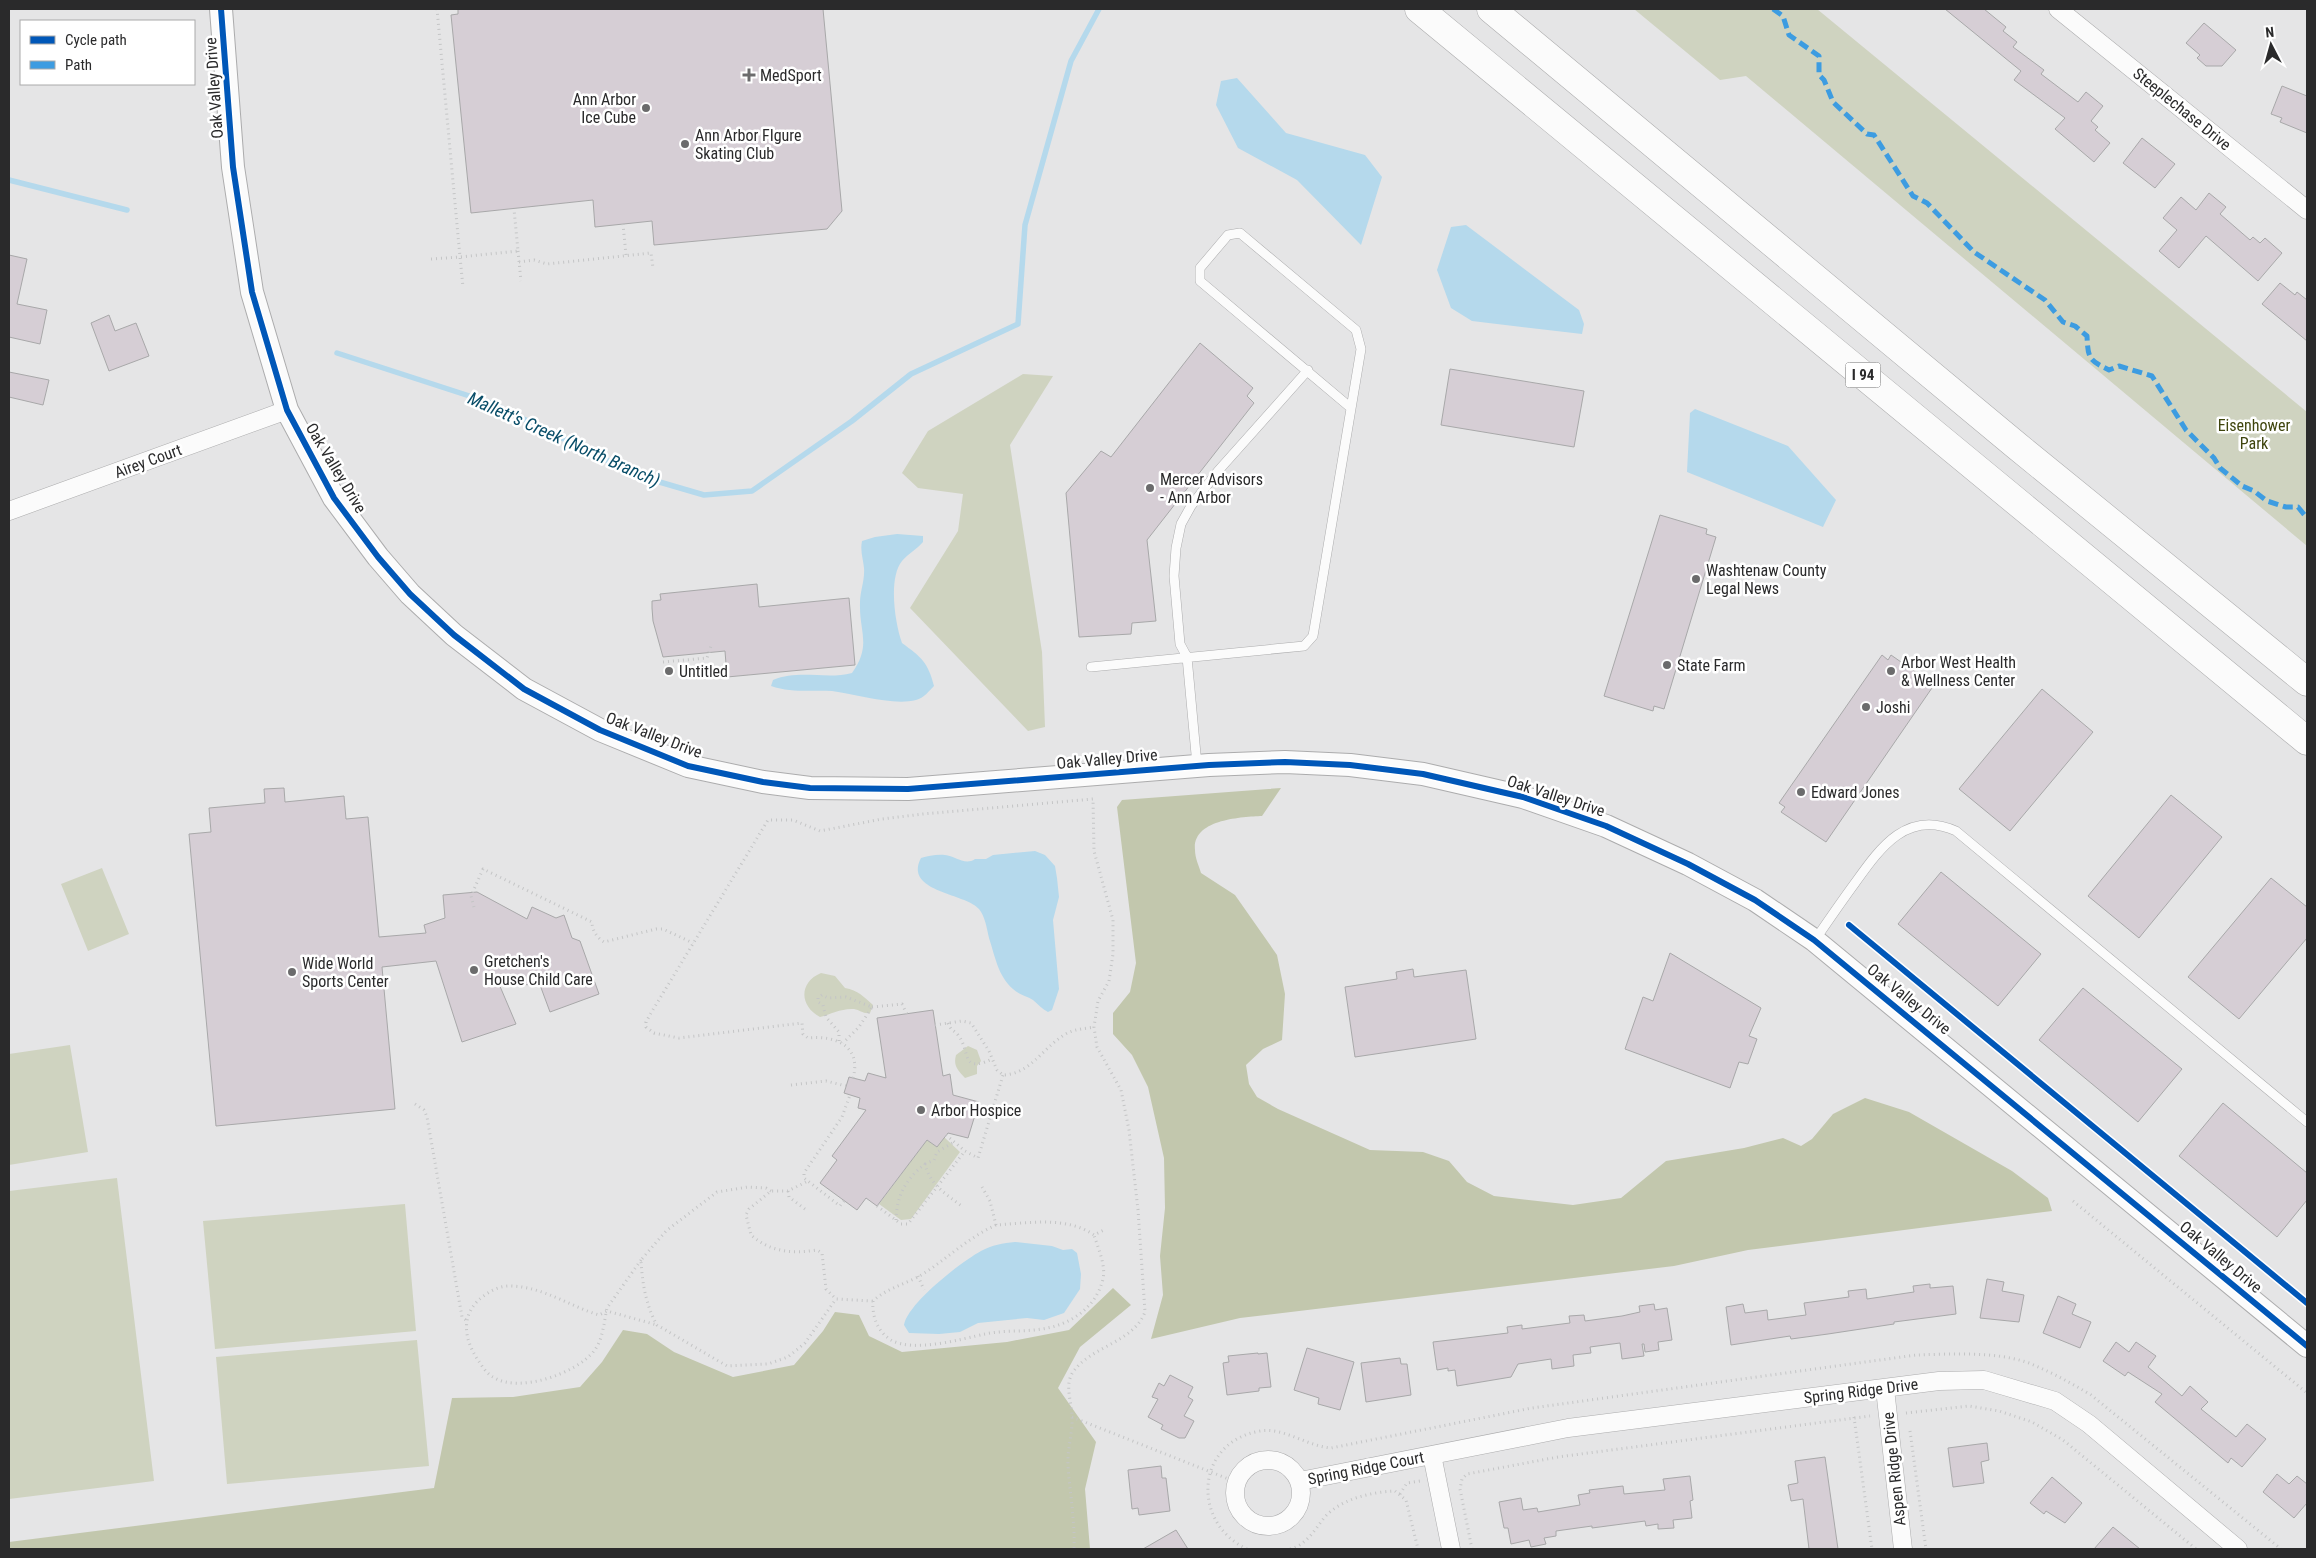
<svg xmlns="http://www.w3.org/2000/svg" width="2316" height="1558" font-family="'Roboto Condensed',sans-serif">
  <rect width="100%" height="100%" fill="#e5e5e6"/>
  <path fill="#cfd3c0" d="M1634 9H1817L2307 412V546L1746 76 1720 80Z
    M1023 374 1053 376 1010 445 1042 652 1045 727 1028 731 910 608 958 531 963 494 918 488 902 473 928 431Z
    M102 868 129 934 88 951 61 884Z
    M821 973 835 976 845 988C858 990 864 997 873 1005L870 1013C863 1014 860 1010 854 1009 842 1008 831 1014 820 1017 799 1006 799 982 821 973Z
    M70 1045 88 1152 9 1165V1054Z
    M968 1046 977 1050 981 1061 977 1066V1074L965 1078C958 1070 953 1066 956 1055Z
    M944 1137 960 1152 911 1219 901 1220 879 1204 927 1140 937 1147Z
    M117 1178 154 1481 9 1499V1191Z
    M405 1204 416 1331 215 1349 203 1221Z
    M417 1340 429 1466 227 1484 216 1357Z"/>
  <path fill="#c2c7ad" d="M1281 788 1262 816C1242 817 1192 819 1195 850 1195 858 1199 866 1201 873L1235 895 1277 955 1285 994 1282 1040 1263 1049 1246 1065 1249 1084 1257 1097 1278 1109 1370 1150 1423 1152 1449 1161 1467 1182 1494 1196 1573 1205 1621 1198 1666 1161 1744 1148 1783 1138 1801 1146 1812 1139 1833 1114 1865 1098 1909 1112 2012 1171 2048 1198 2052 1211 1748 1250 1674 1266 1240 1318 1151 1339 1163 1295 1160 1256 1165 1208 1164 1158 1148 1087 1132 1055 1113 1034V1013L1130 992 1136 963 1117 807 1122 800Z
    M1113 1288 1131 1305 1080 1347 1058 1388 1096 1442 1085 1489 1090 1549H9V1542L434 1488 452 1398 513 1397 580 1387 602 1362 623 1330 647 1334 674 1352 733 1377 794 1365 823 1331 835 1312 859 1315 869 1336 902 1352 1007 1342 1069 1330Z"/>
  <path fill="#b5d9ec" d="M1237 78 1286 133 1365 155 1382 177 1361 245 1297 180 1238 148 1216 105 1221 81Z
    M1466 225 1579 310 1584 324 1582 334 1472 321 1451 308 1437 270 1451 227Z
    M1695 409 1788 446 1836 500 1823 527 1687 472 1690 413Z
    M897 534 923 536V542C917 549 908 554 902 561 888 578 895 624 902 643 921 657 928 662 934 686 929 691 924 698 916 700 893 706 856 694 832 691 811 690 791 693 771 686L773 680C800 669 826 680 852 673 872 645 859 632 860 603 860 591 865 580 864 568 863 558 860 551 862 541L875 537Z
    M1035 851 1045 855 1055 866 1057 878 1059 897 1053 920 1059 989 1052 1010 1048 1012C1042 1009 1038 1004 1033 1000 1027 996 1019 995 1013 989 998 976 995 956 989 938 987 929 985 916 979 909 965 893 903 892 921 858 928 856 937 854 945 855 955 856 965 866 975 859H986L993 855Z
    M1015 1242 1052 1246 1063 1250 1072 1249 1077 1253 1081 1274 1080 1289 1064 1313 1044 1320 1027 1318 978 1323 960 1332 939 1334 909 1333 904 1325C908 1303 961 1262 981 1251 992 1245 1003 1243 1015 1242Z"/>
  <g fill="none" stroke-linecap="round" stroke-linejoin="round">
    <path stroke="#b5d9ec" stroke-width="5.5" d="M9 180 127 210
      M337 353 491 403 639 476 704 495 752 491 852 421 911 374 1018 324 1025 225 1071 61 1099 9"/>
  </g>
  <path fill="#d6ced5" stroke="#a8a8a9" d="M458 9H823L842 211 827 229 654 245 652 221 595 227 593 200 471 213 451 15 458 14Z
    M1945 9H1984L2006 27 2003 31 2017 42 2013 47 2044 70 2041 74 2078 102 2086 92 2103 106 2091 121 2098 127 2095 130 2110 143 2094 162 2055 129 2065 118 2014 80 2021 71Z
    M2204 23 2236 50 2222 66H2206L2197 58 2200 55 2186 43Z
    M2282 86 2307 96V133L2280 122 2282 118 2271 114Z
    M2142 138 2175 164 2155 188 2123 163Z
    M2209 193 2226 207 2220 214 2250 240 2253 237 2260 243 2265 238 2282 253 2258 281 2206 236 2179 268 2159 251 2177 230 2163 218 2181 197 2196 210Z
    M9 255 27 259 17 304 47 310 40 344 9 337Z
    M2280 283 2295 295 2297 292 2307 300V341L2262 304Z
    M109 315 115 331 136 323 149 356 109 371 91 323Z
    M1200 343 1253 388 1247 396 1254 403 1147 540 1156 621 1132 623 1131 634 1079 637 1066 493 1101 451 1111 457Z
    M1450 369 1584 391 1574 447 1441 425Z
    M9 372 49 380 43 405 9 397Z
    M1660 515 1707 529 1706 534 1716 537 1664 709 1654 706 1653 711 1604 696Z
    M757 584 759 607 849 598 855 665 727 677 725 651 663 657 653 621 652 608V601L661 600 660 594Z
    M1882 655 1888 660 1891 655 1934 685 1826 842 1781 812 1785 807 1779 803Z
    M2042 689 2093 732 2010 831 1959 789Z
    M284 788 285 802 344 796 346 819 368 817 379 937 426 933 424 925 445 918 443 895 477 892 527 919 532 907 556 918 564 915 572 938 580 941 599 994 550 1012 540 985 499 984 516 1024 462 1042 436 961 382 967 395 1109 216 1126 189 834 211 832 209 808 265 803 264 789Z
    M2171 795 2222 837 2139 938 2088 896Z
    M1941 872 2041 954 1998 1006 1898 924Z
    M2271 878 2307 907V938L2239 1019 2188 977Z
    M1670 953 1761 1008 1749 1036 1757 1039 1748 1064 1739 1062 1730 1088 1625 1049 1643 997 1653 1001Z
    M1413 969 1414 977 1466 970 1476 1039 1355 1057 1345 987 1397 979 1396 972Z
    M2083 988 2182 1069 2138 1122 2039 1040Z
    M933 1010 943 1076 950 1074 953 1095 979 1102 968 1138 948 1133 937 1147 927 1140 877 1206 866 1198 857 1210 820 1183 837 1160 832 1156 866 1110 858 1108 860 1098 844 1093 849 1077 865 1081 868 1073 886 1078 877 1018Z
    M2223 1103 2307 1173V1200L2277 1237 2179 1156Z
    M1987 1279 2004 1282 2002 1291 2024 1295 2019 1322 1980 1318Z
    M1930 1284V1288L1953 1286 1956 1314 1894 1322V1324L1828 1334 1791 1339 1790 1336 1731 1345 1726 1307 1743 1304 1745 1313 1767 1310 1768 1320 1806 1315 1804 1303 1849 1297 1848 1291 1866 1289 1867 1299 1914 1292 1913 1286Z
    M2058 1296 2076 1304 2072 1314 2091 1322 2080 1348 2043 1333Z
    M1654 1304 1655 1310 1667 1308 1672 1340 1658 1342 1659 1350 1645 1352 1644 1344H1642L1644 1356 1622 1359 1620 1343 1590 1347 1591 1353 1573 1355 1574 1366 1552 1369 1551 1359 1518 1364 1511 1377 1457 1386 1455 1370 1448 1371V1368L1437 1370 1433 1342 1508 1333 1507 1327 1522 1325V1329L1570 1323 1569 1316 1584 1315 1585 1321 1622 1316 1640 1312 1639 1306Z
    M2116 1342 2129 1352 2136 1342 2156 1356 2148 1367 2182 1396 2190 1386 2208 1402 2201 1409 2236 1437 2247 1424 2266 1439 2242 1467 2231 1458 2228 1463 2155 1402 2162 1394 2128 1372 2125 1376 2103 1361Z
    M1307 1348 1354 1362 1340 1410 1318 1404 1319 1398 1294 1390Z
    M1258 1353V1354L1267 1353 1271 1387 1259 1388V1391L1227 1395 1223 1363 1229 1362 1228 1356Z
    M1400 1358 1401 1364H1407L1411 1395 1366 1402 1361 1363Z
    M1170 1375 1193 1387 1188 1397 1193 1400 1184 1416 1194 1421 1185 1438H1179L1161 1429 1163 1425 1148 1417 1158 1399 1152 1397 1159 1383 1164 1386Z
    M1987 1443 1989 1460 1981 1462 1984 1483 1953 1487 1948 1448Z
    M1825 1457 1838 1549H1809L1803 1499 1791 1501 1788 1485 1798 1483 1795 1461Z
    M1161 1466 1162 1478H1166L1170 1511 1139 1515 1138 1508 1132 1509 1128 1470Z
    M2277 1474 2289 1484 2297 1476 2307 1484V1503L2294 1518 2263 1492Z
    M1690 1476 1693 1500 1690 1501 1692 1518 1673 1520 1674 1528 1658 1529V1524L1646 1526 1645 1521 1592 1528V1526L1556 1531V1536L1544 1538 1546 1544 1531 1547 1529 1540 1511 1544 1508 1528H1504L1499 1502 1521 1498 1523 1510 1537 1508 1538 1512 1580 1505 1578 1495 1590 1493 1589 1490 1623 1486 1624 1494 1665 1490 1663 1479Z
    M2052 1477 2082 1503 2065 1523 2046 1511 2044 1514 2030 1503Z
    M2113 1527 2140 1549H2094Z
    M1176 1530 1188 1549H1143Z"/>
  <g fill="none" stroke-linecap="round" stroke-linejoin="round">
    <defs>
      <path id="service" d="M1091 667 1304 646 1313 636 1361 349 1356 330 1240 233 1228 235 1200 268V281L1351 408
        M1197 765 1187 657 1180 644 1174 576 1176 548 1181 524 1191 506 1218 471 1308 370
        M1815 940C1828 921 1841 902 1855 883 1880 848 1907 809 1956 831L2307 1122"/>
      <path id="minor" d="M2058 9 2307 210
        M9 511 287 410
        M1885 1389 1903 1549
        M1432 1455 1451 1549
        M1235 1493a33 33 0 1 1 66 0a33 33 0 1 1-66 0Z
        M1300 1481 1568 1428 1939 1381 1984 1380 2055 1401 2089 1424 2238 1549"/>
      <path id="tertiary" d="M221 9 233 167 252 292 287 410 334 498 378 557 410 594 454 635 524 689 600 730 688 766 763 782 810 788 908 789 1209 765 1285 762 1350 765 1423 774 1523 797 1606 826 1688 864 1755 900 1814 940 2307 1346"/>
      <path id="motorway" d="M1419 9 2307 741
        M1491 9 2017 446 2307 682"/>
    </defs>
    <use href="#service" stroke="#acacad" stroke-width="10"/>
    <use href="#minor" stroke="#acacad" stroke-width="19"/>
    <use href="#tertiary" stroke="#acacad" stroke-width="24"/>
    <use href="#motorway" stroke="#acacad" stroke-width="29"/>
    <path stroke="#c4c5c6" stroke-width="3" stroke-dasharray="1 4" stroke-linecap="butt" d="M437 9 460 257 518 251 514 209
      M623 224 626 255
      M518 251 521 281
      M431 259 460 257 463 287
      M519 262 534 260 547 264 651 253 653 268
      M663 662 707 658 711 646
      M474 907 471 896 483 869 592 922C592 930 597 938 604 942L656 929H663L693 943
      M872 1007 902 1004 907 1014
      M948 1023C951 1031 954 1030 958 1035 971 1051 960 1074 992 1059
      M935 1025 962 1021 971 1023 989 1051 997 1070 1003 1075C1030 1074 1042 1049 1064 1035 1073 1029 1083 1029 1094 1027
      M839 1041V1032L826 1017 823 1005 818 1002V998L822 995 828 998 846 997 872 1007 859 1027 843 1043
      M853 1078C862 1046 835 1035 808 1038L803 1034 802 1023 679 1038 654 1033 646 1027V1022L651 1013 768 820H793L820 831 882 819 923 814 1093 799 1094 851 1113 920V954L1109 981 1098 1001 1094 1027 1097 1047 1121 1090 1129 1130 1138 1210 1145 1312C1133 1343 1091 1346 1073 1372 1064 1385 1072 1403 1072 1416 1073 1433 1067 1449 1068 1466 1070 1494 1075 1521 1074 1549
      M791 1085 826 1081 846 1086
      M415 1104 424 1110 427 1117 462 1317 466 1320
      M946 1135 965 1151 978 1158 1003 1075
      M925 1164 934 1160 937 1152 954 1142
      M806 1182 788 1191H771L749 1209 746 1215 751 1235C770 1252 792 1254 817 1250L822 1253 826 1289 836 1299 873 1301
      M982 1187 990 1201 996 1225C1028 1223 1067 1216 1094 1235L1104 1230
      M771 1191 766 1188 748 1187 717 1192 666 1231 641 1260C642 1282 646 1306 657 1325L727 1366 768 1364 788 1357 805 1343 836 1299
      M788 1191 789 1197 805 1209
      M844 1201 840 1206 804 1178V1173L842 1117 850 1095
      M2073 1201 2307 1393
      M877 1206 901 1224H908L965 1151
      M896 1220C897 1195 905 1180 925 1164 930 1185 946 1194 963 1207
      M996 1225C967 1238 945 1261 918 1277 902 1285 886 1289 873 1301 872 1316 877 1331 891 1340 914 1353 961 1339 985 1334 1004 1330 1023 1332 1042 1329 1070 1325 1096 1308 1103 1279 1106 1265 1098 1248 1094 1235
      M641 1260 607 1308C604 1322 603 1340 594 1351 577 1373 519 1394 493 1377 487 1374 482 1366 478 1360 463 1338 460 1312 485 1295 492 1290 500 1286 509 1286 542 1286 569 1306 599 1315L607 1311 657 1325
      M918 1276 924 1290
      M1906 1413 1969 1406 1999 1411 2032 1422 2063 1440 2196 1549
      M1072 1417 1236 1482
      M1854 1417 1872 1549
      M1910 1431 1926 1549
      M1400 1494 1407 1483 1420 1481
      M1247 1549C1191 1523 1195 1442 1260 1431 1283 1427 1307 1446 1331 1448L1532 1408 1916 1355C1951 1354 1995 1351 2029 1363 2051 1372 2071 1383 2091 1395L2281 1549
      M1290 1549C1306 1545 1314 1531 1324 1518 1340 1499 1371 1492 1395 1491L1406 1500 1418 1549
      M1472 1549 1460 1489 1462 1479 1467 1474 1558 1457 1870 1416"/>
    <use href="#service" stroke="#fbfbfb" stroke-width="9"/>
    <use href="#minor" stroke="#fbfbfb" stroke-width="18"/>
    <use href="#tertiary" stroke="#fbfbfb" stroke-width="22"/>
    <use href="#motorway" stroke="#fbfbfb" stroke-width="28"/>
    <path stroke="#3d9ce1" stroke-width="5" stroke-dasharray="10 5" stroke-linecap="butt" d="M1773 9 1783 16 1789 35 1819 56V75L1824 80 1833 102 1867 134 1874 135 1913 196 1927 203 1974 252 2045 300 2063 322 2075 326 2087 336C2088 359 2089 360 2109 370L2119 366 2152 376 2186 430 2214 458 2220 468 2242 486 2254 491 2267 501 2286 507H2298L2307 518"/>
    <defs>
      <path id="cycleway" d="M221 9 233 167 252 292 287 410 334 498 378 557 410 594 454 635 524 689 600 730 688 766 763 782 810 788 908 789 1209 765 1285 762 1350 765 1423 774 1523 797 1606 826 1688 864 1755 900 1814 940 2307 1346
        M1849 925 2307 1303"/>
    </defs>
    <use href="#cycleway" stroke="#fff" stroke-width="9"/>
    <use href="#cycleway" stroke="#0057b8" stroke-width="6"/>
  </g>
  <g fill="#6b6b6c" stroke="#fff" stroke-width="2">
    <path d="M746.5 67.5h5v5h5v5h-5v5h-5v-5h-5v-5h5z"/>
    <circle cx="646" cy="108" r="5"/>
    <circle cx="685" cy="144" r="5"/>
    <circle cx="1150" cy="488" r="5"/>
    <circle cx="1696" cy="579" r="5"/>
    <circle cx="1667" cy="665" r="5"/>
    <circle cx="669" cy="671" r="5"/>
    <circle cx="1891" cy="671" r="5"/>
    <circle cx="1866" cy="707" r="5"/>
    <circle cx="1801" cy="792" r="5"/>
    <circle cx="474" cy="970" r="5"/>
    <circle cx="292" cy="972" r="5"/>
    <circle cx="921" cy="1110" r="5"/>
  </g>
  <g text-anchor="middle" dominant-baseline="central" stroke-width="5" stroke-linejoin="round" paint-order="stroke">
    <rect fill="#fff" stroke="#6a6a6b" stroke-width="1" x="1845.5" y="362.5" width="35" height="25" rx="4"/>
    <g font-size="15" font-weight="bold" fill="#2a2a2b">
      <text x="1863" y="375">I 94</text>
    </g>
    <g font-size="16" fill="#2a2a2b" stroke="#fff" text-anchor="start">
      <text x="760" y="75">MedSport</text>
      <text x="636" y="99" text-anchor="end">Ann Arbor<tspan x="636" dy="18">Ice Cube</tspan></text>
      <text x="695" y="135">Ann Arbor FIgure<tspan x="695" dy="18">Skating Club</tspan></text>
      <text x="1160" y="479">Mercer Advisors<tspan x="1160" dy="18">- Ann Arbor</tspan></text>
      <text x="1706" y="570">Washtenaw County<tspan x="1706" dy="18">Legal News</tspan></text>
      <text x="1901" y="662">Arbor West Health<tspan x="1901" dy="18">&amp; Wellness Center</tspan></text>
      <text x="1677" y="665">State Farm</text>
      <text x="679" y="671">Untitled</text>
      <text x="1876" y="707">Joshi</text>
      <text x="1811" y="792">Edward Jones</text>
      <text x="484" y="961">Gretchen's<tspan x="484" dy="18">House Child Care</tspan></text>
      <text x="302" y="963">Wide World<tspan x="302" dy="18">Sports Center</tspan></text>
      <text x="931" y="1110">Arbor Hospice</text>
    </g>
    <g font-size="16" fill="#2a2a2b" stroke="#fff">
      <text transform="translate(214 88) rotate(-94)">Oak Valley Drive</text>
      <text transform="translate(2182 109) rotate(39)">Steeplechase Drive</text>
      <text transform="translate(148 461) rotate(-20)">Airey Court</text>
      <text transform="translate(336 468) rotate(59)">Oak Valley Drive</text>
      <text transform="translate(654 735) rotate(21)">Oak Valley Drive</text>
      <text transform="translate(1107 759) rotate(-5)">Oak Valley Drive</text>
      <text transform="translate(1556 796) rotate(18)">Oak Valley Drive</text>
      <text transform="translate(1909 999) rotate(39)">Oak Valley Drive</text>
      <text transform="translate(2221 1257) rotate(40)">Oak Valley Drive</text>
      <text transform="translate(1861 1391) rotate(-7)">Spring Ridge Drive</text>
      <text transform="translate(1366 1468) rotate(-11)">Spring Ridge Court</text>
      <text transform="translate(1894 1469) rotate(-96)">Aspen Ridge Drive</text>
    </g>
    <g font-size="16" fill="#3f450d" stroke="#fff">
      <text x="2254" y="425">Eisenhower<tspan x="2254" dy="18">Park</tspan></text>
    </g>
    <g font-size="18" font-style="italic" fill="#084d68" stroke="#fff">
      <text transform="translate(564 439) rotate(24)">Mallett's Creek (North Branch)</text>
    </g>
  </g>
  <rect width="2316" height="1558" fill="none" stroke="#2a2a2b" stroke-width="20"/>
  <rect x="20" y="20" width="175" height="65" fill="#ffffff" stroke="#aaaaaa"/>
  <rect x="30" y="36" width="25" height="8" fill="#0057b8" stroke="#aaaaaa"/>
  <text x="65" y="45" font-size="15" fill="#2a2a2b">Cycle path</text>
  <rect x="30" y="61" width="25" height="8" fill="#3d9ce1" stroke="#aaaaaa"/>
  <text x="65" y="70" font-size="15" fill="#2a2a2b">Path</text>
  <g transform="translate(2271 45) rotate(354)" stroke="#ffffff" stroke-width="4" paint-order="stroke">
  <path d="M0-4L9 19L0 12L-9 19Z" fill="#2a2a2b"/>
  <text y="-8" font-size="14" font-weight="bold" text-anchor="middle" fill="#2a2a2b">N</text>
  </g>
</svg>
